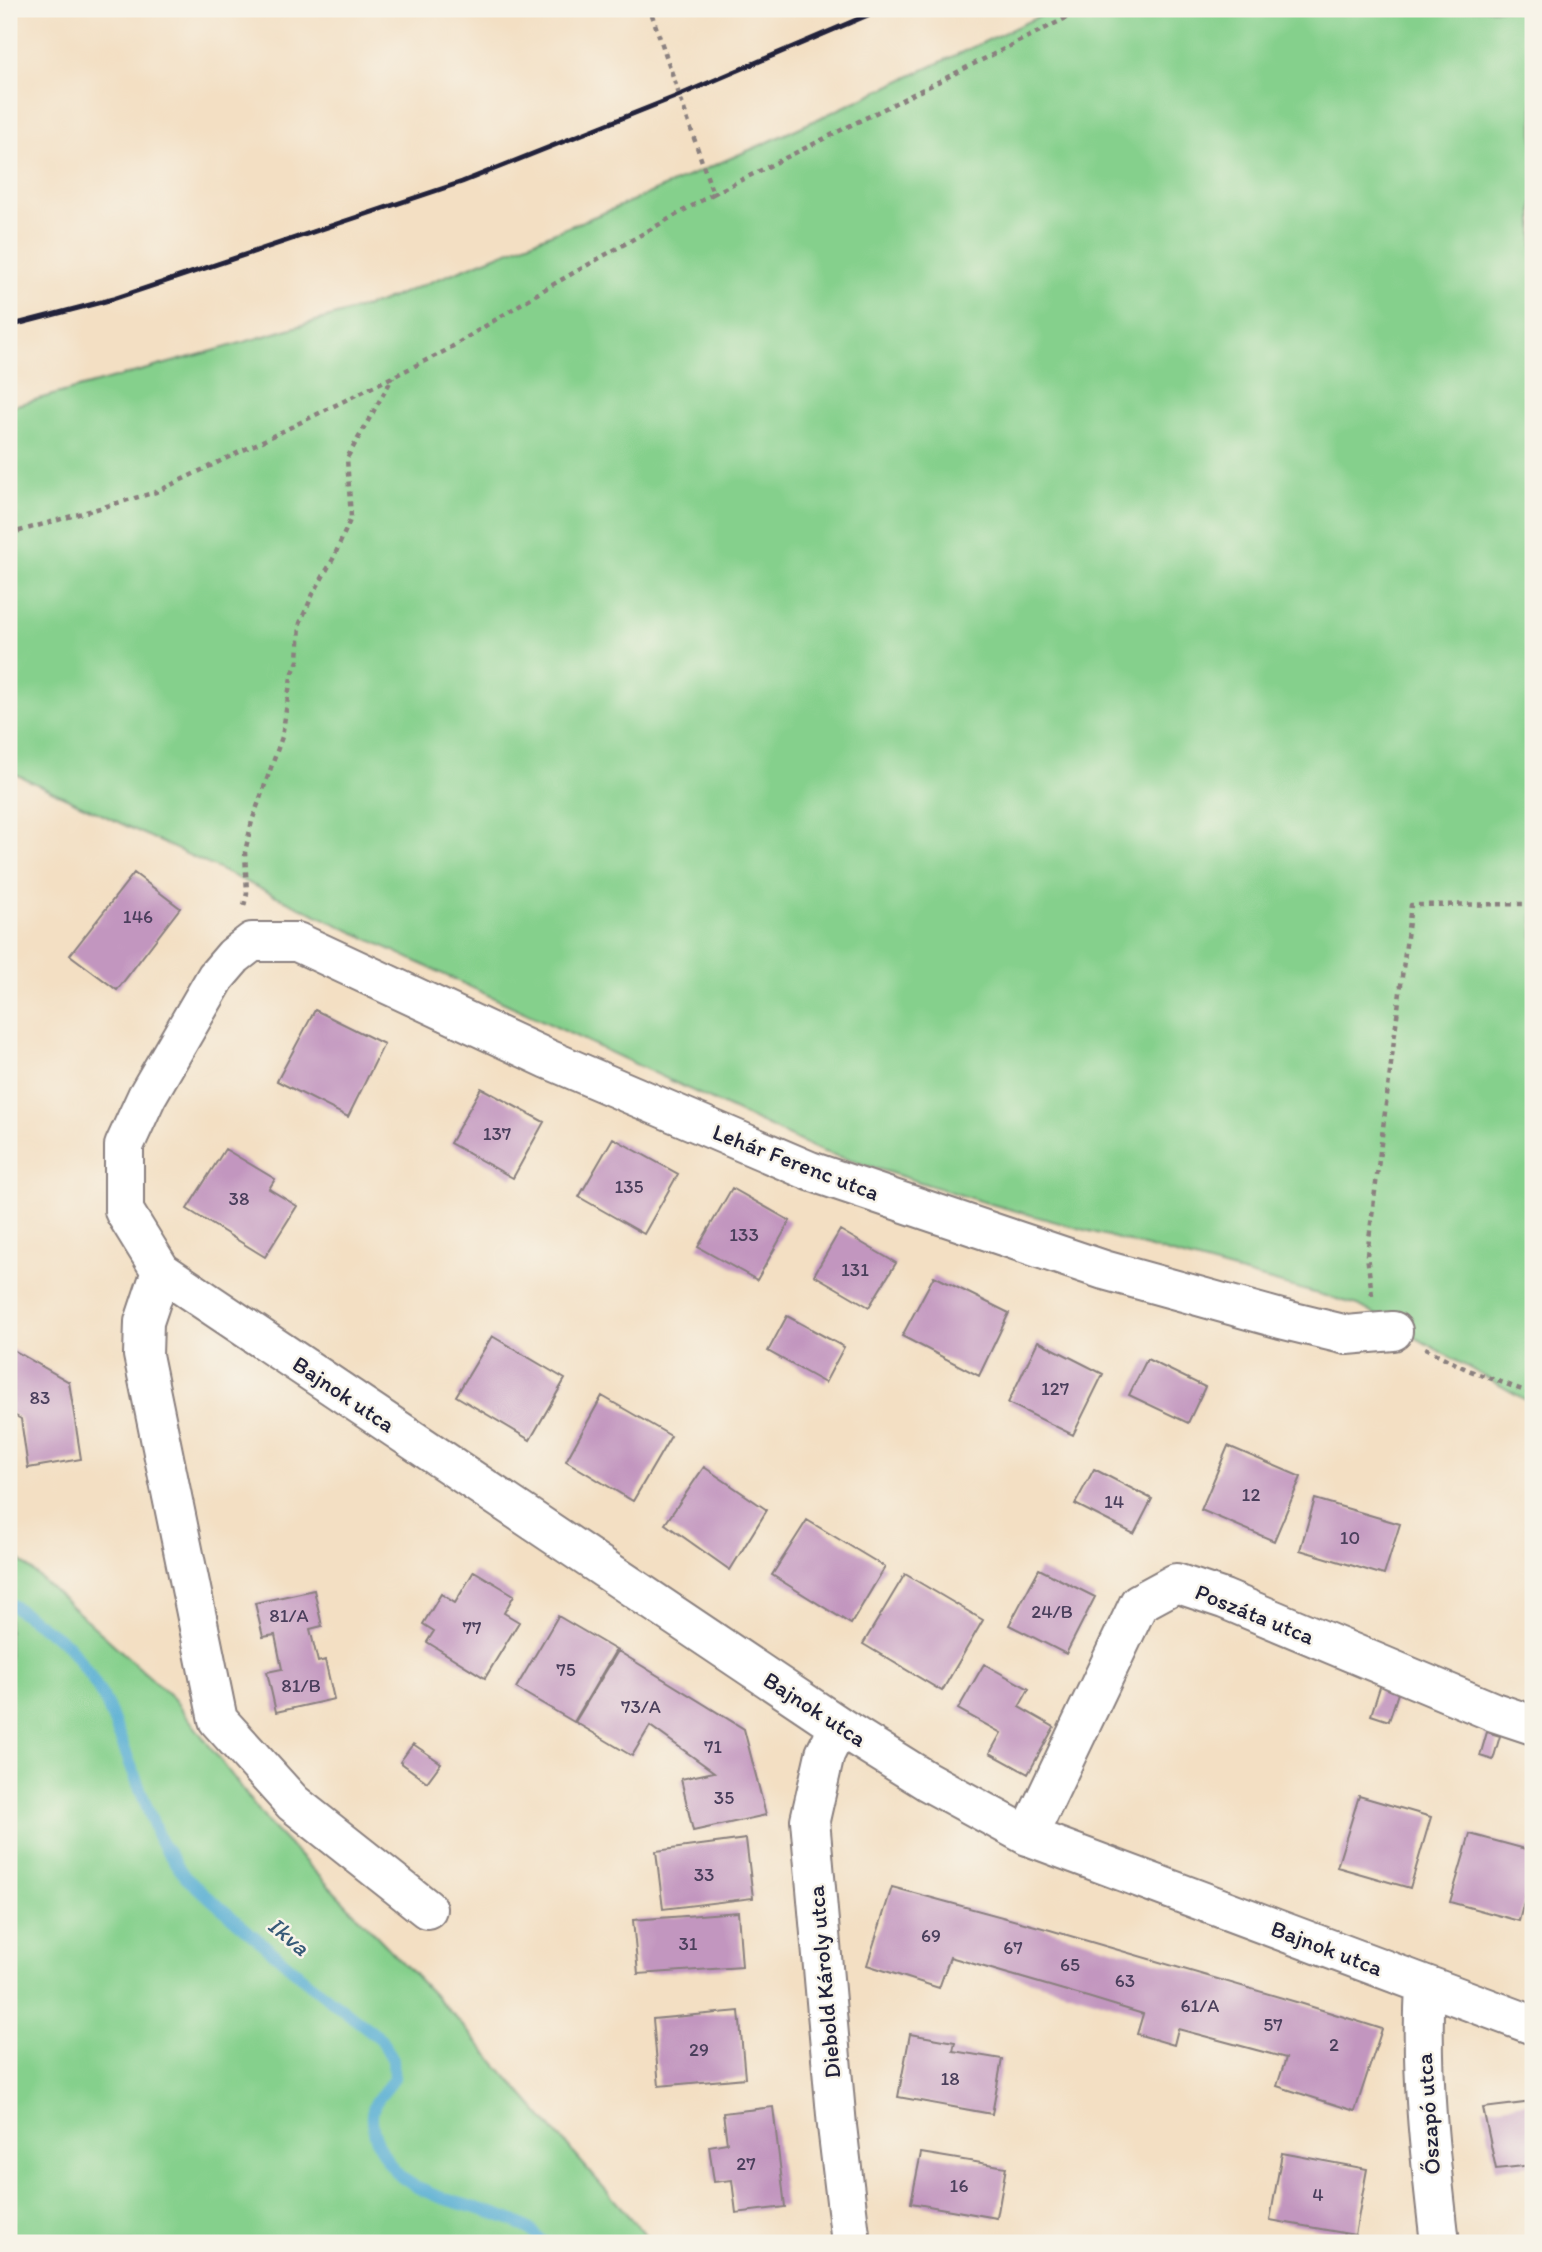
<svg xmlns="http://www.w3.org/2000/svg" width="1542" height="2252" font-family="Itim,sans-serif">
  <rect width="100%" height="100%" fill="#f7f3e8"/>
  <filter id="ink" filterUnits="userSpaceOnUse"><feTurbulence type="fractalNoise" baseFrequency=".0143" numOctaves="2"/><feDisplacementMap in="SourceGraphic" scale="14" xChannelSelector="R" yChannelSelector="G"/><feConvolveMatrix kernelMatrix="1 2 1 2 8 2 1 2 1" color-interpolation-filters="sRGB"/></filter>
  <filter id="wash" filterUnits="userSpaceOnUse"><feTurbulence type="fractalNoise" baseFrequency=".00686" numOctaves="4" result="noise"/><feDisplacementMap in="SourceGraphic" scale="28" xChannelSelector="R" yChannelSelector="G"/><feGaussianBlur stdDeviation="1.57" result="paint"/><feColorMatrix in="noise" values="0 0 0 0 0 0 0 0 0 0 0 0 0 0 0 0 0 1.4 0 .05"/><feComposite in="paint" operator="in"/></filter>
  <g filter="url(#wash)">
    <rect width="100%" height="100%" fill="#f3dfc3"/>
    <path fill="#85d08c" stroke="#547964" stroke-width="2" d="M1055 9H1533V1404L1358 1305 980 1201 821 1151 9 771V407L220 349 378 303 613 209 768 142Z
      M9 1550 173 1698 269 1824 456 2018 652 2243H9Z"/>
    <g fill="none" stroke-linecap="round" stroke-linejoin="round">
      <path stroke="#57aed3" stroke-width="12" d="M9 1603 68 1645 90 1675 107 1704 160 1841 185 1877 310 1984 381 2039 393 2060 394 2078C389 2087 380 2095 375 2104 364 2125 386 2166 404 2179 439 2205 492 2206 529 2229 535 2233 539 2239 545 2243"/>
    </g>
    <g id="blocks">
      <path fill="#c296bf" d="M134 873 180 908 117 990 70 955Z
        M315 1010 384 1044 348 1117 277 1081Z
        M481 1088 544 1122 513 1178 450 1143Z
        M613 1138 678 1174 644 1234 579 1197Z
        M225 1149 275 1179 269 1189 297 1206 265 1257 187 1209Z
        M732 1188 790 1221 757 1280 698 1247Z
        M840 1230 896 1263 869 1307 814 1275Z
        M934 1276 1009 1313 979 1376 902 1336Z
        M787 1316 844 1347 825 1383 768 1351Z
        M492 1336 565 1379 530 1440 456 1396Z
        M1038 1341 1103 1374 1073 1435 1008 1403Z
        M10 1348 69 1382 81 1459 28 1468 21 1419 9 1412Z
        M1147 1359 1205 1387 1188 1423 1129 1395Z
        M602 1396 671 1436 633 1501 566 1461Z
        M1228 1446 1301 1477 1274 1541 1201 1510Z
        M704 1467 767 1510 730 1570 665 1524Z
        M1094 1469 1152 1499 1134 1534 1075 1504Z
        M1315 1499 1400 1524 1384 1575 1300 1550Z
        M807 1520 885 1567 851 1624 772 1575Z
        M1039 1569 1095 1597 1066 1654 1009 1625Z
        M474 1571 514 1595 504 1613 519 1622 485 1678 427 1642 434 1631 423 1624 441 1594 455 1603Z
        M905 1574 983 1620 942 1691 863 1644Z
        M314 1590 322 1626 310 1629 318 1662 325 1660 334 1699 276 1712 267 1672 282 1669 275 1635 263 1637 255 1603Z
        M558 1616 616 1650 574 1722 516 1688Z
        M618 1651 744 1729 766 1815 693 1831 681 1779 714 1772 650 1726 632 1756 575 1722Z
        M984 1664 1029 1689 1019 1707 1054 1727 1028 1774 990 1753 1001 1733 958 1709Z
        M1381 1684 1399 1690 1389 1721 1371 1715Z
        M1487 1732 1500 1736 1493 1760 1480 1756Z
        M413 1744 441 1763 427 1782 400 1762Z
        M1359 1796 1431 1817 1410 1888 1337 1867Z
        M1470 1834 1533 1851V1867L1519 1921 1450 1902Z
        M746 1839 753 1898 663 1909 656 1851Z
        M892 1887 1050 1930 1303 2004 1382 2029 1355 2111 1277 2086 1286 2058 1178 2029 1174 2045 1137 2034 1143 2014 1091 1998 950 1957 939 1988 867 1965Z
        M738 1912 742 1967 638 1974 633 1920Z
        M739 2011 745 2078 659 2086 653 2019Z
        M910 2034 955 2042 953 2051 1002 2059 992 2114 898 2097Z
        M1533 2102V2165L1496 2169 1483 2108Z
        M773 2107 785 2207 736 2213 732 2180 714 2182 709 2146 727 2143 723 2113Z
        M921 2153 1006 2167 997 2218 911 2203Z
        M1282 2153 1367 2169 1355 2235 1270 2220Z"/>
    </g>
  </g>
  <g filter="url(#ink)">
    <use href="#blocks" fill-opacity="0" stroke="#8a807f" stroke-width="2"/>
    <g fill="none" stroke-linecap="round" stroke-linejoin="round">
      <defs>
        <path id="minor" d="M161 1271 124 1211V1146L147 1096 216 977 234 956 252 942H297L548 1059 810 1171 1104 1270 1281 1319 1347 1335 1393 1331
          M839 1726 825 1754 810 1820 837 2126 851 2243
          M1028 1836 1139 1603 1176 1583 1224 1599 1494 1712 1533 1725
          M427 1909 293 1803 218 1720 143 1355 144 1322 161 1271 839 1726 927 1781 1028 1836 1533 2025
          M1425 1985C1420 2072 1430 2157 1440 2243"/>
      </defs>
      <use href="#minor" stroke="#8a807f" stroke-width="42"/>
      <path stroke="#8a807f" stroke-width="4.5" stroke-dasharray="5 5" stroke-linecap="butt" d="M713 194 1084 9
        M9 534 156 492 279 433 445 351 545 289 713 194 650 9
        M244 906 247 893 245 852 252 821 282 737 291 677 298 661 300 623 313 594 333 559 351 518 347 458 393 377
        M1372 1295 1367 1255 1411 905 1533 904
        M1425 1348 1468 1370 1533 1394"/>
      <use href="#minor" stroke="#fff" stroke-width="38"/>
      <path stroke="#22223b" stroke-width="5" d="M9 326 113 299 462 182 680 95 882 9"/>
    </g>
  </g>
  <g text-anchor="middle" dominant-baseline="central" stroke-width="5" stroke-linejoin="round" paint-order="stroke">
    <g font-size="19" fill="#4a3f5c">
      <text x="138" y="916">146</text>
      <text x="497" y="1133">137</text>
      <text x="629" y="1186">135</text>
      <text x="239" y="1198">38</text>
      <text x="744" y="1234">133</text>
      <text x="855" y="1269">131</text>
      <text x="1055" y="1388">127</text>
      <text x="40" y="1397">83</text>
      <text x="1251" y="1494">12</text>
      <text x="1114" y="1501">14</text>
      <text x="1350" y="1537">10</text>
      <text x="1052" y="1611">24/B</text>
      <text x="289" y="1615">81/A</text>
      <text x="472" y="1627">77</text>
      <text x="566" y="1669">75</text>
      <text x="301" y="1685">81/B</text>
      <text x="641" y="1706">73/A</text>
      <text x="713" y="1746">71</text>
      <text x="724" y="1797">35</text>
      <text x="704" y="1874">33</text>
      <text x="931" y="1935">69</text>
      <text x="688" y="1943">31</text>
      <text x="1013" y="1947">67</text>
      <text x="1070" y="1964">65</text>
      <text x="1125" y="1980">63</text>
      <text x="1200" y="2005">61/A</text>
      <text x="1273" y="2024">57</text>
      <text x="1334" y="2044">2</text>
      <text x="699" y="2049">29</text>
      <text x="950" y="2078">18</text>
      <text x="746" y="2163">27</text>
      <text x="959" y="2185">16</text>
      <text x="1318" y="2194">4</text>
    </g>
    <g font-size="23" fill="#22223b" stroke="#f7f3e8">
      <text transform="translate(796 1162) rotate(21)">Lehár Ferenc utca</text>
      <text transform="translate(344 1394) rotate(34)">Bajnok utca</text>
      <text transform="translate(1255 1614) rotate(22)">Poszáta utca</text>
      <text transform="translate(815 1709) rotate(33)">Bajnok utca</text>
      <text transform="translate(1327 1948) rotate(21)">Bajnok utca</text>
      <text transform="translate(824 1982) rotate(-95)">Diebold Károly utca</text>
      <text transform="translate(1428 2114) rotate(-94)">Őszapó utca</text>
    </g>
    <g font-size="24" font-style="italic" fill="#375a78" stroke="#f7f3e8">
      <text transform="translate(289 1936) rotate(40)">Ikva</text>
    </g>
  </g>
  <rect width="1542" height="2252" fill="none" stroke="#f7f3e8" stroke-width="35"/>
</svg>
